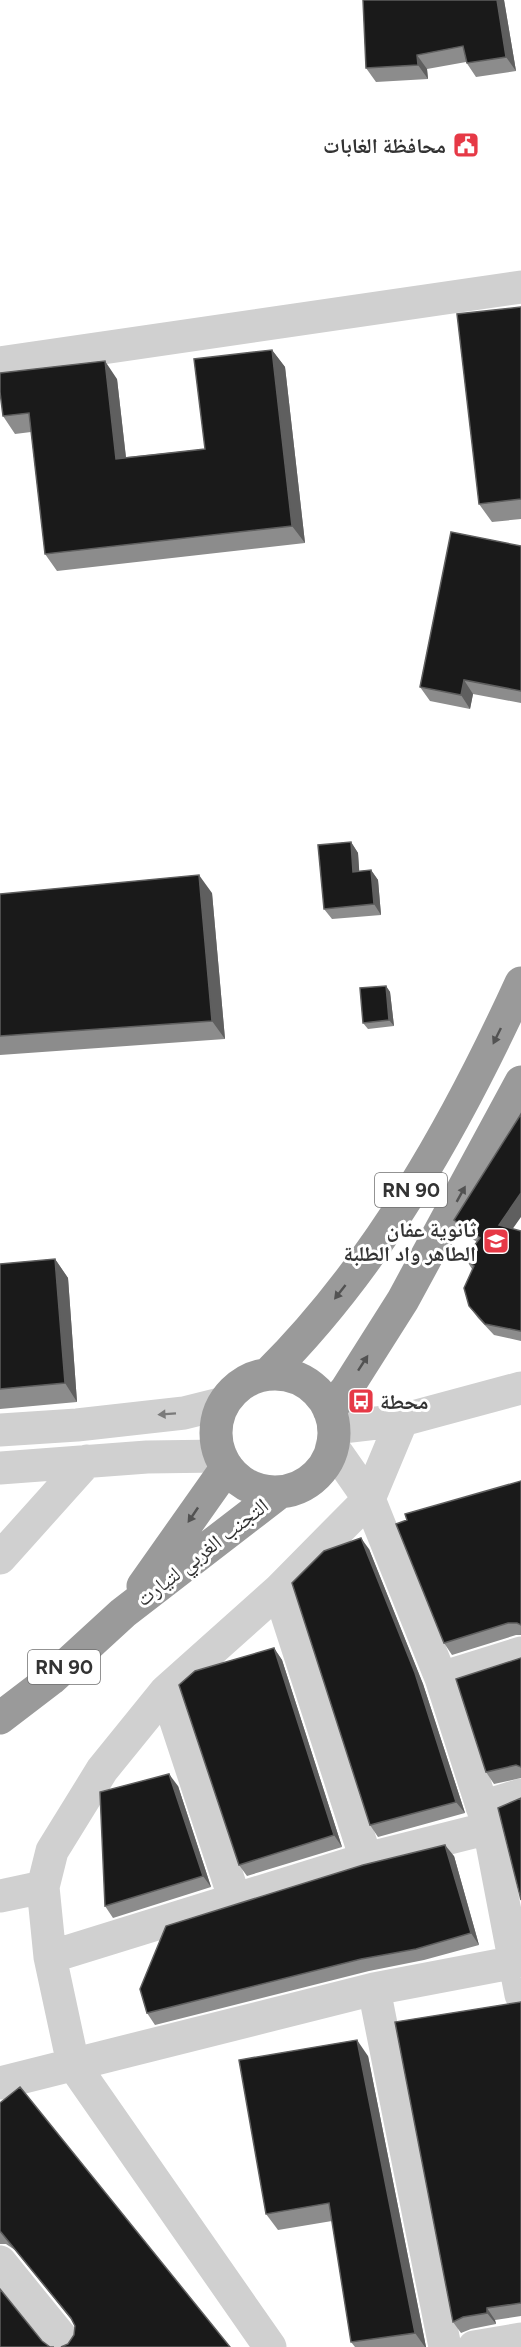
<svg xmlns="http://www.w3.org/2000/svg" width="521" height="2347" font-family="Figtree,'Noto Naskh Arabic',sans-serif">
  <rect width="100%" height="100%" fill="#fff"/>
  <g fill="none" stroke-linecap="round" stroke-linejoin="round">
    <path stroke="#d0d0d0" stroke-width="33" d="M0 363 521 287
      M334 1428 402 1420 521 1388
      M0 1430 77 1425 184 1413 224 1403
      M332 1446 369 1499 441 1678 489 1828 521 1995
      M0 1468 147 1457 221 1456
      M0 1558 87 1461
      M279 1590 366 1859
      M441 1678 521 1653
      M166 1691 235 1900
      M482 1807 521 1795
      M0 1896 43 1887
      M50 1957 366 1859 489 1828
      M374 1989 445 2347
      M0 2083 374 1989 521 1961
      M0 2262 69 2347
      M270 2347 73 2064 50 1957 43 1887 52 1851 102 1770 166 1691 279 1590 369 1499 402 1420
      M474 2347 521 2339"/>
    <path stroke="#9a9a9a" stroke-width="33" d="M268 1374C378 1265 457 1123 521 983
      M216 1433a59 59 0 1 1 118 0a59 59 0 1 1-118 0Z
      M329 1410 346 1390 403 1300 521 1082
      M143 1586 227 1467
      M0 1718 51 1679 123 1613 280 1492"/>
  </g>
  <path fill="#8c8c8c" d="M363 0H504L516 71 476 77 466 62 427 69 428 79 376 82 366 68Z
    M521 307V519L492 522 479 504Z
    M272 350 285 367 305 543 57 571 45 554 31 432 15 434 3 416 117 379 126 457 205 449Z
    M521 546V703L473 694 470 709 430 701 420 687Z
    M351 842 358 853 359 871 371 870 378 880 381 915 332 919 324 909Z
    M212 893 225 1039 0 1055V894Z
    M386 986 390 992 394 1026 368 1029 363 1023Z
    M454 1220 513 1229 521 1231V1341L494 1335 478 1318 469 1306 472 1269 465 1258 477 1242 462 1232Z
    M55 1259 68 1278 77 1402 0 1409V1264Z
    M521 1481V1635H516L452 1655 444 1643Z
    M369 1549 423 1684 465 1813 378 1837 370 1825Z
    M274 1648 282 1660 342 1847 247 1876 239 1865Z
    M521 1658V1778L494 1784 486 1772 519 1659Z
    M178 1786 211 1887 113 1918 105 1906Z
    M454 1856 479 1945 424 1960 369 1971 155 2025 147 2013Z
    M521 2002V2316L495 2320 496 2324 471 2329 461 2333 453 2322Z
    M368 2056 426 2347H355L351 2342 332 2221 278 2230 266 2214Z
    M0 2103 230 2347 68 2344 74 2335 75 2326 74 2323 15 2250 6 2244H0Z"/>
  <path fill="#5f5f5f" d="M497 0H504L516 71 506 57Z
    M417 55 427 69 428 79 418 65Z
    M272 350 285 367 305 543 292 526Z
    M105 361 117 379 128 476 116 459Z
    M464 680 473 694 470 709 461 695Z
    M351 842 358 853 360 882 353 872Z
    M371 870 378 880 381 915 374 904Z
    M199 875 212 893 225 1039 212 1021Z
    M386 986 390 992 394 1026 389 1020Z
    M521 1193V1217L507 1237 499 1225Z
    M55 1259 68 1278 77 1402 65 1383Z
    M361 1538 369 1549 423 1684 465 1813 456 1802Z
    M274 1648 282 1660 342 1847 334 1835Z
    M169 1774 178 1786 211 1887 203 1876Z
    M445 1845 454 1856 479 1945 471 1933Z
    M357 2040 368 2056 426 2347H425L415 2333Z
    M487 2308 495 2320 496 2324 487 2313Z"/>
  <path fill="#1a1a1a" stroke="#5f5f5f" stroke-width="1.5" d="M363 0H497L506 57 467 63 463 46 417 55 418 65 366 68Z
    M521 307V499L479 504 457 314Z
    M272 350 292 526 45 554 29 413 3 416 0 392V373L105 361 116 459 205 449 194 359Z
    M451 532 521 546V691L464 680 461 695 420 687Z
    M351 842 353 872 371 870 374 904 324 909 318 845Z
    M199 875 212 1021 0 1036V894Z
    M386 986 389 1020 363 1023 360 988Z
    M521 1114V1193L499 1225 521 1231V1331H520L485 1324 469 1306 464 1288 474 1266 465 1258 480 1238 454 1220Z
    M55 1259 65 1383 0 1389V1264Z
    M521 1481V1625L517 1623H508L444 1643 396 1524 407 1520 405 1514Z
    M361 1538 415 1673 456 1802 370 1825 292 1583 324 1551Z
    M274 1648 334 1835 239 1865 179 1685 195 1671Z
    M521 1658V1767L516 1765 486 1772 456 1679Z
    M169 1774 203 1876 105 1906 100 1792Z
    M521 1798V1900L498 1808Z
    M445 1845 471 1933 416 1949 361 1959 147 2013 140 1989 166 1926 363 1865Z
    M521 2002V2303L487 2308V2313L463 2317 453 2322 395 2022Z
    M357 2040 415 2333 351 2342 329 2203 266 2214 239 2060Z
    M20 2087 230 2347H61L68 2344 74 2335 75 2326 71 2318 0 2231V2103Z
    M0 2289 42 2341 50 2347H54H0Z"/>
  <defs><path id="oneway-solid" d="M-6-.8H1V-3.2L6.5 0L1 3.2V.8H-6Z" transform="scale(1.5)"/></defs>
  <g fill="#525252">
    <use href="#oneway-solid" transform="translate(497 1036) rotate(116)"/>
    <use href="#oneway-solid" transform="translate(461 1194) rotate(-61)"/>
    <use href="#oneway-solid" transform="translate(340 1292) rotate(128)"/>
    <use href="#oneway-solid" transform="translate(363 1363) rotate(-57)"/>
    <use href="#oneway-solid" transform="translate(193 1515) rotate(124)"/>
  </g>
  <use fill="#7a7a7a" href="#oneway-solid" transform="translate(167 1414) rotate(176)"/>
  <defs>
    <symbol id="civic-square" viewBox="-11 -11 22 22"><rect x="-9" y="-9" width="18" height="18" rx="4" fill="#e63946" stroke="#fff"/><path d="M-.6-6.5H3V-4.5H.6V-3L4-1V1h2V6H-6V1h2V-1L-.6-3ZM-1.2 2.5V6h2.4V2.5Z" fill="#fff"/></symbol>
    <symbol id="school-square" viewBox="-11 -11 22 22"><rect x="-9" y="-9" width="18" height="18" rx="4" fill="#e63946" stroke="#fff"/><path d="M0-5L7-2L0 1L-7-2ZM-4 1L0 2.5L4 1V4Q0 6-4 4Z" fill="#fff"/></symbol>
    <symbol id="bus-square" viewBox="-11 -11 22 22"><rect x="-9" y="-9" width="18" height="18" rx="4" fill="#e63946" stroke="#fff"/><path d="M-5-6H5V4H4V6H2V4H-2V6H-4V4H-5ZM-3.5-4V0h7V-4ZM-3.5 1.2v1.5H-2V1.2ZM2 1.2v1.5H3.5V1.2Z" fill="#fff"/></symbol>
  </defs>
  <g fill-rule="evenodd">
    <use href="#civic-square" x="451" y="130" width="30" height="30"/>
    <use href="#school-square" x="481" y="1226" width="30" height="30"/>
    <use href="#bus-square" x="346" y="1386" width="30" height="30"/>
  </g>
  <g text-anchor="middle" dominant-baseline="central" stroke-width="6" stroke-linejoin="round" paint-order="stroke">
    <g fill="#fff" stroke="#707070" stroke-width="1.5">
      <rect x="375" y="1173" width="72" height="34" rx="4.5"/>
      <rect x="28" y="1650" width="72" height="34" rx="4.5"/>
    </g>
    <g font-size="20" font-weight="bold" fill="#333">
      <text x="411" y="1190">RN 90</text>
      <text x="64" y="1667">RN 90</text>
    </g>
    <g font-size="21" font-weight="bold" fill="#333" stroke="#fff" text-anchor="end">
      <text x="446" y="145">محافظة الغابات</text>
      <text x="476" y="1229">ثانوية عفان<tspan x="476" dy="24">الطاهر واد الطلبة</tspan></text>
      <text x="380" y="1401" text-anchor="start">محطة</text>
    </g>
    <g font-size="21" fill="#333" stroke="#fff">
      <text transform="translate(202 1552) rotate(-38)">التجنب الغربي لتيارت</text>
    </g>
  </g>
</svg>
